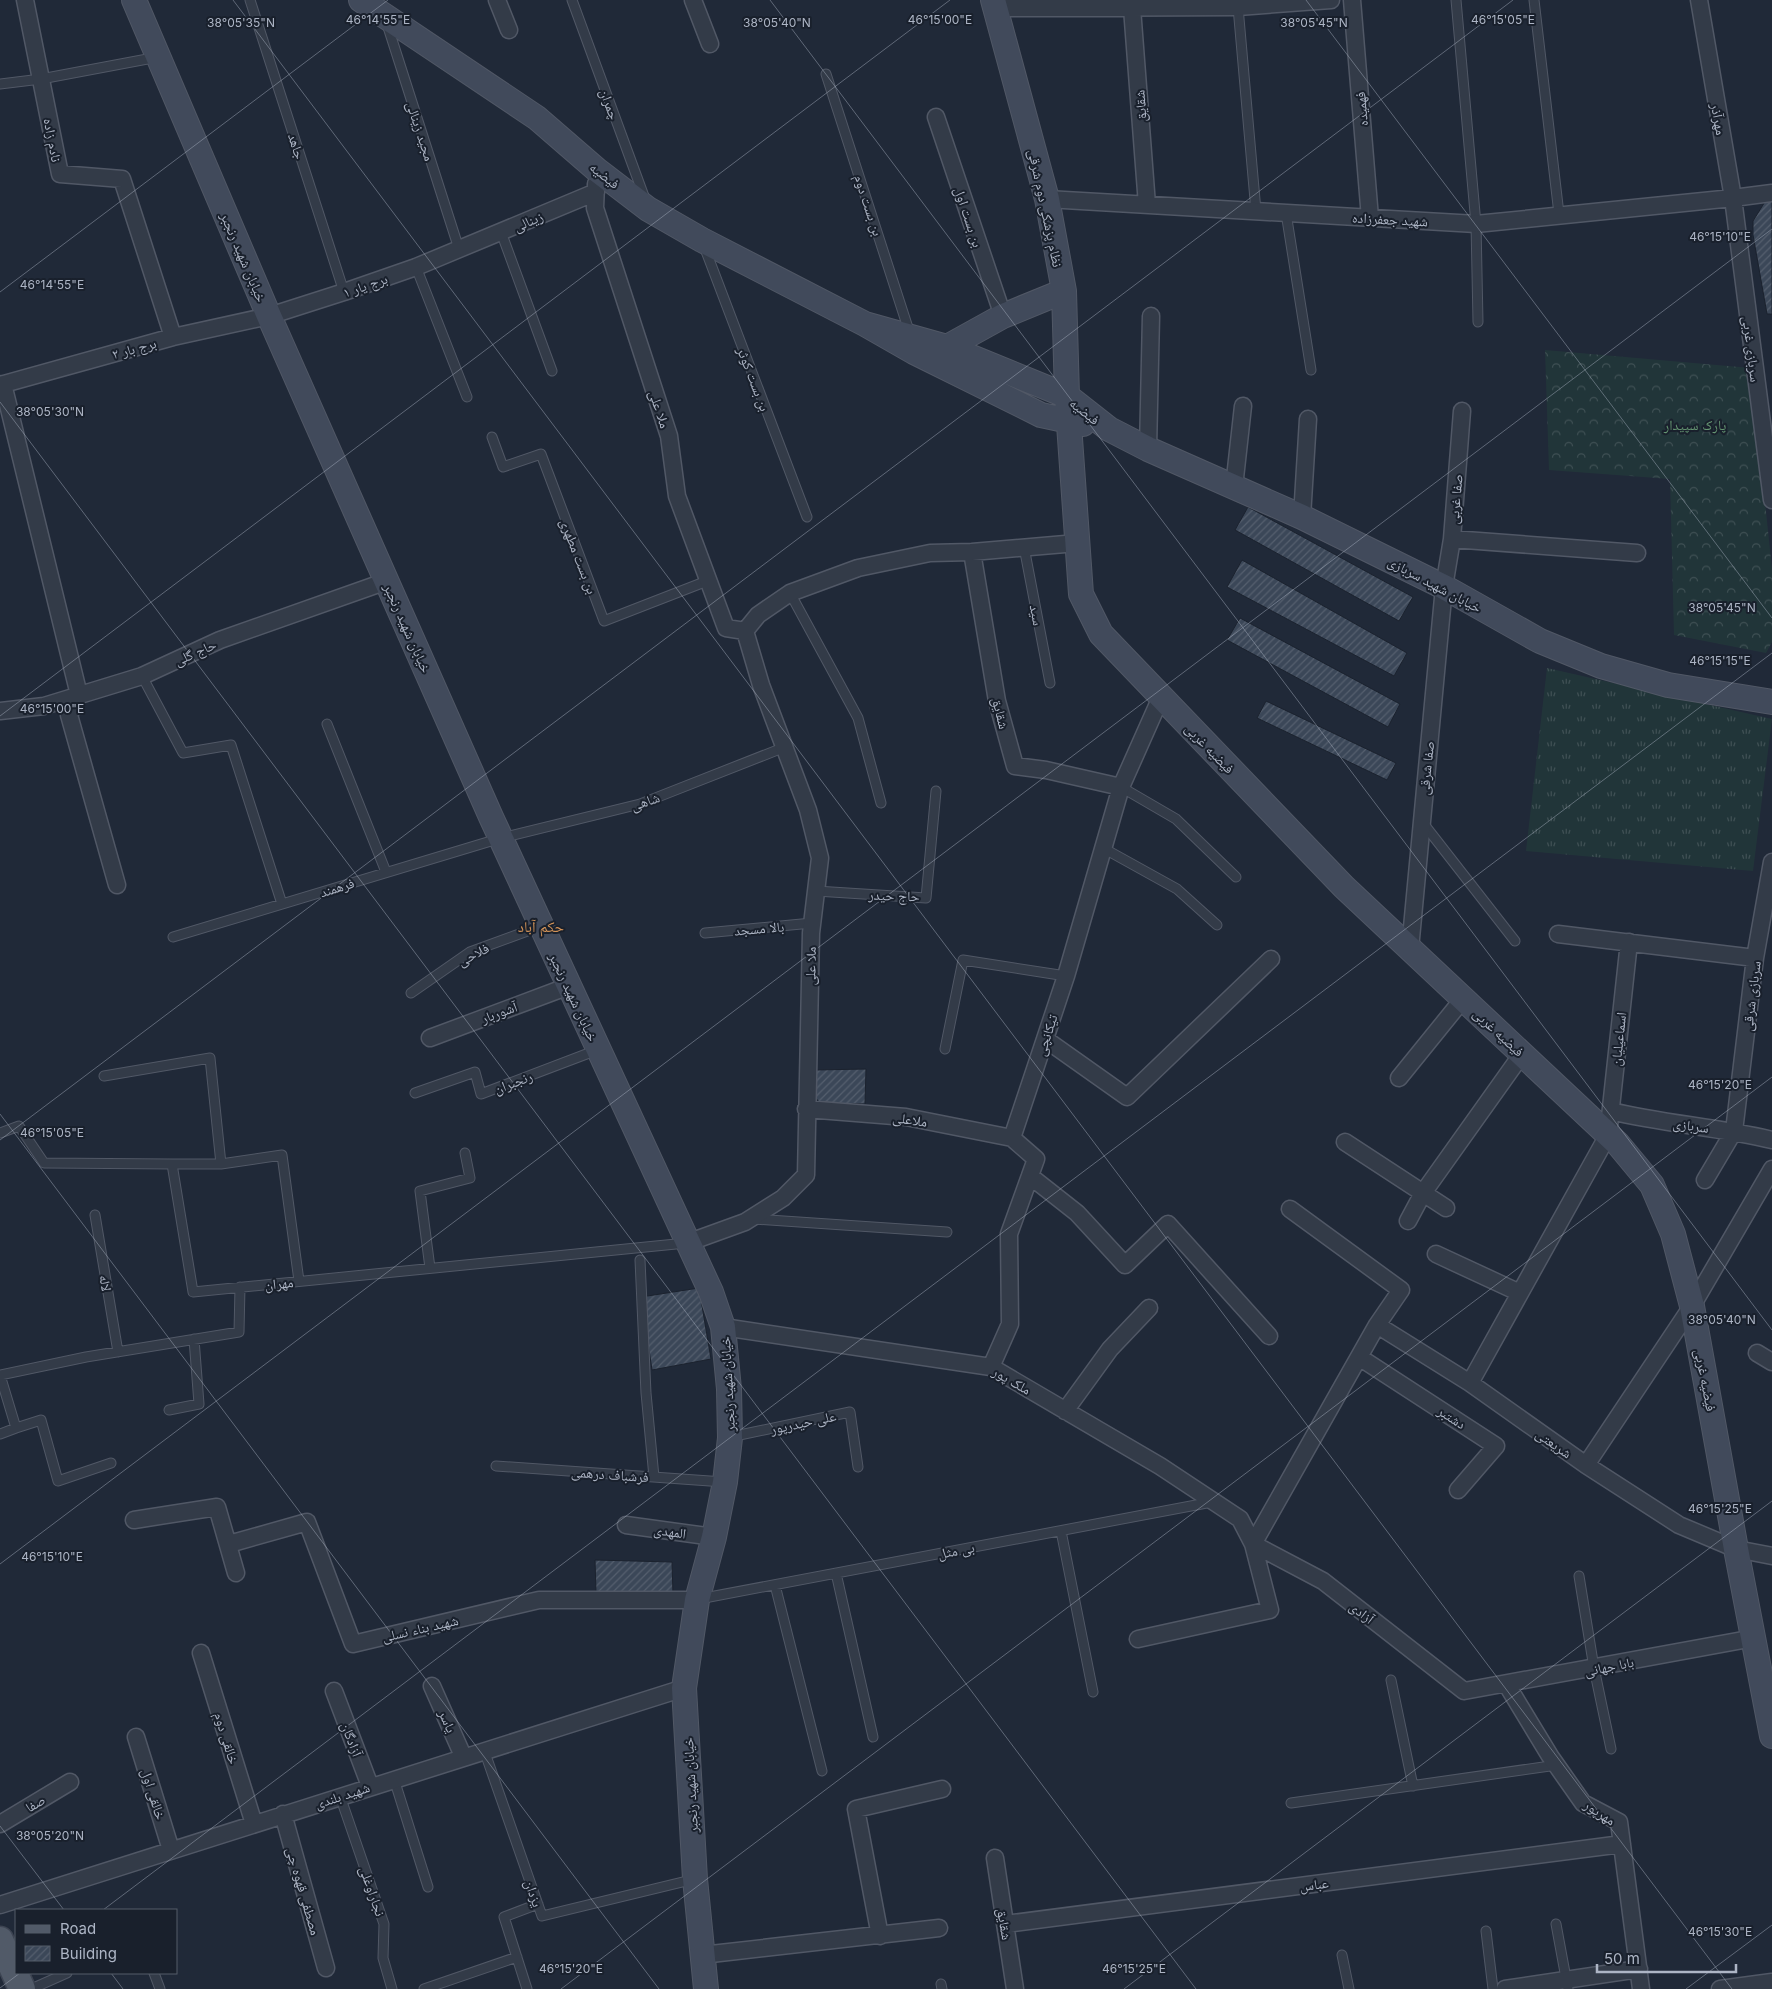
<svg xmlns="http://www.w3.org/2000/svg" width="1772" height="1989" font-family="Inter,'Noto Naskh Arabic',sans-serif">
  <defs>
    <pattern id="grass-tufts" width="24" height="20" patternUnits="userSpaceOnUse" patternTransform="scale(1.25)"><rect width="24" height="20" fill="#213539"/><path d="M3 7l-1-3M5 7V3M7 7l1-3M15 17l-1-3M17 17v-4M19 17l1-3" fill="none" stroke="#3f5054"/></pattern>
    <pattern id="forest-crowns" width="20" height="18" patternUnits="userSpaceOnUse" patternTransform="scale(1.25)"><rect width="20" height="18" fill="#213539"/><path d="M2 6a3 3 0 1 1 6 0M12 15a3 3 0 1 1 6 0" fill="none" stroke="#3f5054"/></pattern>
    <pattern id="building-hatch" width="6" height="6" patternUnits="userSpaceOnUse" patternTransform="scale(1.25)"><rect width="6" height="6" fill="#3b4758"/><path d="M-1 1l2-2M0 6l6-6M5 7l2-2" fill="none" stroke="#555f6e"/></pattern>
  </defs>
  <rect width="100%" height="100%" fill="#202938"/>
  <path fill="url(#grass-tufts)" d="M1547 668 1772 719 1753 871 1526 851Z"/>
  <path fill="url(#forest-crowns)" d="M1545 350 1751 368 1772 569V642L1766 653 1674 635 1670 479 1549 470Z"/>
  <path fill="url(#building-hatch)" stroke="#1b222e" d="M1772 199V314H1767L1753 235V221L1766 200Z
    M1248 507 1413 597 1399 621 1235 530Z
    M1242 560 1407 653 1394 676 1227 587Z
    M1240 618 1400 704 1388 727 1227 640Z
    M1266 701 1396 763 1387 780 1257 718Z
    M866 1069 865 1104 820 1103 813 1095 815 1070Z
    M699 1288 711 1359 652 1370 641 1297Z
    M595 1560 672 1562 673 1594 596 1593Z"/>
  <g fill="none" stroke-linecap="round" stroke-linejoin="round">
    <defs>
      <path id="lane" d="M250 0 344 292
        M572 0 645 199
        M1456 0 1476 224 1478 322
        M1534 0 1559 214
        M1238 7 1256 211
        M387 24 459 249
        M826 74 910 334
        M0 84 41 79 158 57
        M1286 213 1311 370
        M501 232 552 371
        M704 246 807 517
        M416 267 467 397
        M492 437 503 467 541 454 604 621 707 581
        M1024 547 1050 683
        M790 593 858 718 881 803
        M142 676 183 753 231 745 282 904
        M327 724 386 872
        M1121 787 1176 819 1236 877
        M1423 823 1515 941
        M1103 848 1177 889 1217 925
        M816 891 926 898 936 791
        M705 933 812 923
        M173 937 501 838 640 804 785 747
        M411 993 470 952 541 926
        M945 1049 963 960 1066 976
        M104 1076 210 1058 221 1164
        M415 1093 475 1072 481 1094 597 1050
        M0 1133 19 1126 44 1163 172 1164 193 1292 686 1243
        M172 1164H221L282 1155 299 1281
        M95 1215 118 1352
        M753 1219 947 1232
        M640 1260 646 1393 654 1477
        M430 1268 420 1191 470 1178 465 1153
        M0 1375 86 1357 239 1332 240 1287
        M0 1375 16 1428 41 1420 58 1481 111 1463
        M169 1410 199 1404 194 1339
        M0 1434 16 1428
        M730 1437 850 1412 858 1467
        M496 1466 724 1482
        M1061 1531 1093 1692
        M836 1573 873 1737
        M1579 1576 1594 1668 1611 1749
        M775 1585 822 1771
        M699 1599 1212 1502
        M1391 1680 1413 1786
        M484 1750 542 1916 695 1879
        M394 1779 428 1887
        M340 1796 384 1924 383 1958 392 1989
        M1291 1803 1557 1765
        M1556 1924 1568 1989
        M1486 1931 1493 1989
        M1342 1955 1349 1989
        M154 1973 160 1989
        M941 1984 942 1989
        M31 1989 67 1973
        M424 1989 517 1957
        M527 1989 504 1917 538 1904"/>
      <path id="street" d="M25 0 60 174 122 179 173 337
        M497 0 509 30
        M693 0 710 44
        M1352 0 1370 218
        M1699 0 1733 198 1772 193
        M995 8 1238 7 1331 0
        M1132 8 1147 205
        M936 117 1003 316
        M596 184 595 208 669 436 677 496 726 628 745 631
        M1047 199 1476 224 1733 198 1772 500
        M3 384 79 695 69 715 117 885
        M0 385 173 337 269 316 344 292 416 267 596 192
        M1148 449 1151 316
        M1234 487 1243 406
        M1302 517 1308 419
        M1452 539 1637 553
        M972 552 997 701 1015 766 1046 770 1121 787
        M0 711 44 706 142 676 220 640 387 581
        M1558 934 1755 958
        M1410 949 1444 587 1452 539 1462 411
        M430 1038 569 986
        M1045 1039 1127 1097 1271 959
        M1399 1078 1463 999
        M806 1109 906 1117 1012 1138 1036 1159 1009 1234 1010 1324 991 1367
        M1611 1111C1664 1124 1719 1127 1772 1140
        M1012 1138 1066 976 1121 787 1161 697
        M1345 1142 1446 1208
        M1030 1176 1077 1213 1125 1265 1168 1224 1269 1336
        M1705 1180 1734 1131 1755 958 1772 862
        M1408 1221 1423 1193 1522 1054
        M687 1243 745 1222 783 1198 806 1175 811 933 820 858 808 810 761 685 745 631 758 615 790 593 858 568 930 553 972 552 1077 543
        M1436 1254 1520 1293
        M1377 1325 1470 1383 1586 1465 1679 1525 1736 1549 1772 1556
        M723 1327 991 1367 1160 1466 1240 1519 1253 1544 1270 1610 1138 1639
        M1757 1353 1772 1362
        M1359 1357 1496 1446 1458 1490
        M1470 1383 1608 1135 1629 942
        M1065 1411 1110 1349 1149 1308
        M1586 1465 1692 1306 1772 1169
        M134 1520 217 1507 236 1573
        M626 1525 714 1537
        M229 1544 307 1522 353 1644 539 1600H697
        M1253 1544 1323 1581 1464 1691 1754 1638
        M1253 1544 1377 1325 1401 1290 1290 1209
        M201 1653 254 1824
        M1507 1685 1550 1756 1583 1803 1619 1822 1641 1989
        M432 1686 463 1756
        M334 1691 370 1786
        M136 1737 171 1850
        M283 1814 326 1968
        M0 1824 70 1782
        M995 1858 1015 1989
        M0 1905 684 1688
        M1006 1924 1622 1844
        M880 1936 856 1809 942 1789
        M702 1955 939 1928
        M1505 1989 1639 1969
        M1720 1989 1772 1982"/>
      <path id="secondary" d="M134 0 269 316 491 817 711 1292 723 1327 729 1389 730 1438 725 1482 714 1537 697 1600 684 1688 695 1879 706 1989
        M361 0 537 118 597 170 648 209 702 240 865 324 914 352 1041 415 1083 424
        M993 0 1047 199 1064 291 1067 396 1081 594 1101 634 1344 887 1618 1144 1652 1185 1673 1234 1692 1306 1736 1549 1772 1736
        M865 324 947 347 1067 396 1109 429 1148 449 1302 517 1444 587 1540 641 1601 666 1668 685 1772 702
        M947 347 1003 316 1064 291"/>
      <path id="primary" d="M0 1940 22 1989"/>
    </defs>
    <use href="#lane" stroke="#515866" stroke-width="11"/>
    <use href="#street" stroke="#515866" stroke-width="19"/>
    <use href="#secondary" stroke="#515866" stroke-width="26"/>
    <use href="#primary" stroke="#3d4452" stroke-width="29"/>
    <use href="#lane" stroke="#333b48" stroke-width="9"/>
    <use href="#street" stroke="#333b48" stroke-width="16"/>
    <use href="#secondary" stroke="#414a5b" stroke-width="24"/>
    <use href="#primary" stroke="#515a68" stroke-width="26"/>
  </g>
  <path fill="none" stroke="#adb5c5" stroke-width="1" stroke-opacity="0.45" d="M233 0 1732 1989M770 0 1772 1330M1306 0 1772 618M0 292 388 0M0 402 1196 1989M0 716 950 0M0 1114 659 1989M0 1140 1513 0M0 1564 1772 229M0 1826 64 1910M103 1910 1772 653M111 1973 123 1989M0 1988 20 1973M561 1989 1772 1077M1124 1989 1772 1501M1686 1989 1772 1925"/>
  <g text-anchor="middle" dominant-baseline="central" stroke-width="4" stroke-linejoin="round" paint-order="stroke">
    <g font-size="14" fill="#adb5c5" stroke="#19202c">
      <text transform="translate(610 104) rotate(70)">چمران</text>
      <text transform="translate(1140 106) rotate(-94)">شقایق</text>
      <text transform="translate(1361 109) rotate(-95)">فهمیده</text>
      <text transform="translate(1719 119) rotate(80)">مهرآذر</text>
      <text transform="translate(421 131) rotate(72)">مجید زینالی</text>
      <text transform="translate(53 140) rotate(79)">نادم زاده</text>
      <text transform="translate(297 146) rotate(72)">جاهد</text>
      <text transform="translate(605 175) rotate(38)">فیضیه</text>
      <text transform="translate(869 205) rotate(72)">بن بست دوم</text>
      <text transform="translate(1046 208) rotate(78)">نظام پزشکی دوم شرقی</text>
      <text transform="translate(969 217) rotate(72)">بن بست اول</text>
      <text transform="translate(1390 219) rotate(3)">شهید جعفرزاده</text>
      <text transform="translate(528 221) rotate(-23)">زینالی</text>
      <text transform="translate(244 257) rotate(67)">خیابان شهید رنجبر</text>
      <text transform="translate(365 285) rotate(-19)">برج یار ۱</text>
      <text transform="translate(134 348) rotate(-15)">برج بار ۲</text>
      <text transform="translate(1752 349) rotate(83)">سربازی غربی</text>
      <text transform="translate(754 379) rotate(69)">بن بست کوثر</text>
      <text transform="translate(660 409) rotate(72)">ملا علی</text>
      <text transform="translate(1085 411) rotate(38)">فیضیه</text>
      <text transform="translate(1455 499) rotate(-85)">صفا غربی</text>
      <text transform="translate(579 556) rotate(69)">بن بست مطهری</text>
      <text transform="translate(1435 584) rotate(28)">خیابان شهید سربازی</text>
      <text transform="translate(1037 615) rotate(79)">سید</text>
      <text transform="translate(408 628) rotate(66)">خیابان شهید رنجبر</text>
      <text transform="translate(195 652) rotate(-24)">حاج گلی</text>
      <text transform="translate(1001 713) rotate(76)">شقایق</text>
      <text transform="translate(1210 748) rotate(46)">فیضیه غربی</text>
      <text transform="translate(1426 768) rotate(-84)">صفا شرقی</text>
      <text transform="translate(645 801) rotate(-19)">شاهی</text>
      <text transform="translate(337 887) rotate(-17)">فرهمند</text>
      <text transform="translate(894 895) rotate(2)">حاج حیدر</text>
      <text transform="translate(759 928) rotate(-5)">بالا مسجد</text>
      <text transform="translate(473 954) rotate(-27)">فلاحی</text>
      <text transform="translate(810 966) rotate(-89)">ملا علی</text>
      <text transform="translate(1751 996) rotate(-83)">سربازی شرقی</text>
      <text transform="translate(574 997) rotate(65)">خیابان شهید رنجبر</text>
      <text transform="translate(499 1012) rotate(-20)">آشوربار</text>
      <text transform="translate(1499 1032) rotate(43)">فیضیه غربی</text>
      <text transform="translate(1046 1035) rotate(-72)">تیکانچی</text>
      <text transform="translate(1618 1039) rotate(-84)">اسماعیلیان</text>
      <text transform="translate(513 1082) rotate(-21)">رنجبران</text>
      <text transform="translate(910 1119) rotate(8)">ملاعلی</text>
      <text transform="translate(1691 1125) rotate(8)">سربازی</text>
      <text transform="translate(106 1283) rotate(81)">لاله</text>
      <text transform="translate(279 1283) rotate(-6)">مهران</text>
      <text transform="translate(1012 1380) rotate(30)">ملک پور</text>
      <text transform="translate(1706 1380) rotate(79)">فیضیه غربی</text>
      <text transform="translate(727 1384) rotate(-93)">خیابان شهید رنجبر</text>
      <text transform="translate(1452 1417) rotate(33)">دشتبر</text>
      <text transform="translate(803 1422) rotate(-12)">علی‌ حیدرپور</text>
      <text transform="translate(1554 1443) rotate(35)">شریعتی</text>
      <text transform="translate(610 1474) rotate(4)">فرشباف درهمی</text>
      <text transform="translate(670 1531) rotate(8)">المهدی</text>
      <text transform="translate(956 1550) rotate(-11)">بی مثل</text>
      <text transform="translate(1362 1612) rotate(38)">آزادی</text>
      <text transform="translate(420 1628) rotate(-13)">شهید بناء نسلی</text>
      <text transform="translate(1609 1666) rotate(-11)">بابا جهانی</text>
      <text transform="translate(448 1721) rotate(66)">یاسر</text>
      <text transform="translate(227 1738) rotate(73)">خالقی دوم</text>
      <text transform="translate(352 1739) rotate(69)">آزادگان</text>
      <text transform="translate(690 1785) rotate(-93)">خیابان شهید رنجبر</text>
      <text transform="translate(154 1794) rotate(73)">خالقی اول</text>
      <text transform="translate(342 1795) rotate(-18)">شهید بلندی</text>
      <text transform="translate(35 1803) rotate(-31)">صفا</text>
      <text transform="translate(1600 1812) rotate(33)">مهرپور</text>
      <text transform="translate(1314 1884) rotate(-7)">عباس</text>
      <text transform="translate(304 1891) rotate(74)">مصطفی قهوه چی</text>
      <text transform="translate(373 1891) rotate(71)">نجاراوغلی</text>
      <text transform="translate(534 1893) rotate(71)">یزدان</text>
      <text transform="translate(1005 1924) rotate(81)">شقایق</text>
    </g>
    <g font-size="14" fill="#659672" stroke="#19202c">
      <text x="1695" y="424">پارک سپیدار</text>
    </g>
    <g font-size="15" fill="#d59458" stroke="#19202c">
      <text x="541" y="926">حکم آباد</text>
    </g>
  </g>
  <g font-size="12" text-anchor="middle" fill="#adb5c5" stroke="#19202c" stroke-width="4" stroke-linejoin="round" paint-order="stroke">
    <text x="940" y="24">46°15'00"E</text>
    <text x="1503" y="24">46°15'05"E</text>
    <text x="378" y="24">46°14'55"E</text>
    <text x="241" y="27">38°05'35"N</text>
    <text x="777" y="27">38°05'40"N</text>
    <text x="1314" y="27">38°05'45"N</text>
    <text x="1720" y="241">46°15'10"E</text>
    <text x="52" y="289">46°14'55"E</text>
    <text x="50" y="416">38°05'30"N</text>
    <text x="1722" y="612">38°05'45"N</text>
    <text x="1720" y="665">46°15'15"E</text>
    <text x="52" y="713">46°15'00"E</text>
    <text x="1720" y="1089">46°15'20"E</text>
    <text x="52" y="1137">46°15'05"E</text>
    <text x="1722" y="1324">38°05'40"N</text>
    <text x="1720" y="1513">46°15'25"E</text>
    <text x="52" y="1561">46°15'10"E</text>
    <text x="50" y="1840">38°05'20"N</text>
    <text x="1720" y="1936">46°15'30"E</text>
    <text x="571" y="1973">46°15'20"E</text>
    <text x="1134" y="1973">46°15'25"E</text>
  </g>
  <rect x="15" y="1909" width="162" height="65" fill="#19202c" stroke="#545c69"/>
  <rect x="25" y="1925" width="25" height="8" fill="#515a68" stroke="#545c69"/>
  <text x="60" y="1934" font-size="15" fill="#adb5c5">Road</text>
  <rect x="25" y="1946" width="25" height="15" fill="url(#building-hatch)" stroke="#545c69"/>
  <text x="60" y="1959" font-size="15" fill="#adb5c5">Building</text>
  <path d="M1597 1964v8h139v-8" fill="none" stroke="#adb5c5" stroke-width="2.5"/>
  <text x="1604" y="1964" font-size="15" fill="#adb5c5" stroke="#19202c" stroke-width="4" paint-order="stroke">50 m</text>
</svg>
